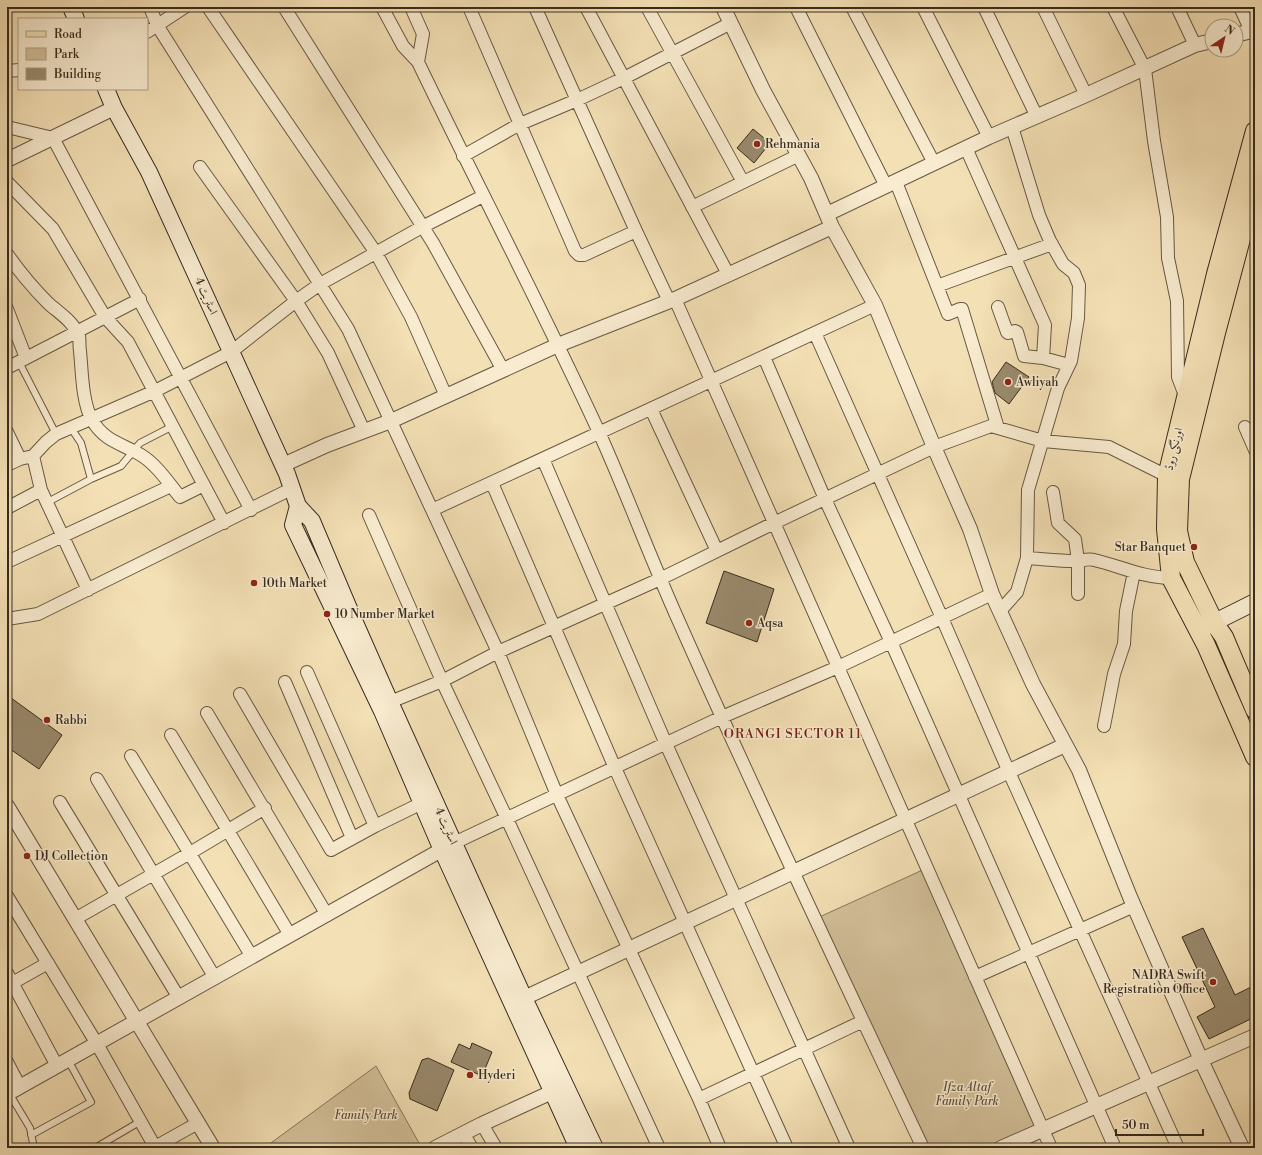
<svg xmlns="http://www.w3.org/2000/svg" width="1262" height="1155" font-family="'Libre Bodoni',Amiri,serif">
  <rect width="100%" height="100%" fill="#f4e0b5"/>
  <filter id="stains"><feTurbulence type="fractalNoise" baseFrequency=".005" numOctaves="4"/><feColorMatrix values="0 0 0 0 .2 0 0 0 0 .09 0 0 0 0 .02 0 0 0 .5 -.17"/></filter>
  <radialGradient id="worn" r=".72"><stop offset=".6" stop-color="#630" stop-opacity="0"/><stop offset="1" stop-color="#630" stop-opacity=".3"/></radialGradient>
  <path fill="#d4c19b" stroke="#86765c" d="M927 868 1043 1130 1001 1148H923L815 919Z
    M376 1066 419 1143 408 1148H264Z"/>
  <path fill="#998a6d" stroke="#372c1e" d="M753 129 770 143 754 163 737 148Z
    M1006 362 1029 377 1009 404 995 393 992 382Z
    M724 571 774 589 757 642 706 623Z
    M7 695 62 735 39 769 7 747Z
    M1203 928 1235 995 1255 985V1017L1209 1039 1197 1017 1215 1007 1182 937Z
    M472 1043 492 1052 482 1076 451 1062 459 1044 470 1049Z
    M428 1058 454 1070 437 1111 410 1099 409 1093 422 1060Z"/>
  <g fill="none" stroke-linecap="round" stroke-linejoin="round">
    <defs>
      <path id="service" d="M19 362 56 434
        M91 479 121 466 140 443 173 426
        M46 503 91 479 81 443 71 428
        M9 1093 30 1128 34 1148
        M31 1135 91 1102 68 1060
        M95 1148 141 1121"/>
      <path id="minor" d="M150 7 157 25 348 329 498 652 557 795 699 1099 720 1148
        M208 7 376 253 411 317 446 396
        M284 7 433 243 503 370
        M382 7 403 46 418 62 423 34 411 7
        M469 7 575 251 579 255H584L636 231
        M535 7 636 231 669 301
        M586 7 728 274
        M647 7 743 182
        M796 7 886 186
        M852 7 934 163
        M923 7 989 137
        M984 7 1037 117
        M1043 7 1086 95
        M1113 7 1145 69 1154 141 1167 217 1168 258 1177 301 1178 377 1186 398
        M1177 7 1195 45
        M1240 7 1251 31
        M147 32 185 7
        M418 62C477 185 541 306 598 430 627 494 651 560 680 624 758 800 841 974 923 1148
        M7 71 19 70
        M7 127 53 138 251 510
        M966 148 1045 325 1043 358
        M463 156 520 124 577 100 624 78 731 23
        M200 167 296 301 328 353 364 431
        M7 182 53 229 105 317 128 342 224 523
        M896 182 948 314 960 309H962L998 428
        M692 207 799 155
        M7 254C19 271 33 288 48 303 59 313 73 321 79 336 80 341 79 346 80 351 82 371 82 402 92 420 105 442 121 443 141 455 157 465 168 482 180 497L204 485
        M937 286 1052 244
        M675 299 1051 1148
        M998 307 1007 332 1008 333 1015 331 1017 332 1024 356 1043 358 1069 365
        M7 309 26 358
        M815 333 942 618 1009 772 1178 1148
        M764 357 825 499 891 642 1115 1148
        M7 368 140 299
        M651 409 717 551
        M1245 427 1255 450
        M7 432 20 459
        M33 456 41 490 88 590
        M543 459 666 744 849 1148
        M7 465 20 459 33 456 46 442 56 434 155 391 231 352 296 301 320 284 422 227 483 196
        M492 483 615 768 787 1148
        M1053 492 1058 523 1075 539 1078 561V594
        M7 508 41 490
        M432 510 875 305
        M369 515 442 681 507 819 659 1148
        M1027 558C1043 559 1059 561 1076 561 1081 561 1088 558 1094 560 1120 566 1144 578 1171 578
        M7 562 171 486
        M1000 611 1017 592 1027 558 1028 490 1058 388 1071 361 1078 318 1079 285 1074 273 1063 264 1050 241 1039 215 1012 127
        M7 619 38 614 291 489
        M307 672 375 826
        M285 682 352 838
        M240 694 331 850 375 826 422 803
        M390 702 442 681 498 652 660 579 774 523 934 447 991 426 1043 441 1109 447 1167 476
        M207 713 327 915
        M1104 726 1114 674 1124 644 1126 611 1134 572
        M171 735 290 935
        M131 756 252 957
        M97 779 215 978
        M60 802 179 998
        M454 843 722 717 838 667 992 594
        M7 896 97 1044 155 1147 198 1123
        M75 919 190 853 265 808
        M7 973 57 1066
        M975 977 1134 906
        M7 986 48 963
        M7 1062 20 1087
        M699 1099 863 1021
        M482 1124 496 1148
        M463 1133 472 1148"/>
      <path id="tertiary" d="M723 7 763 90 811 178 832 227 875 305 934 447 970 529 992 594 1033 684 1079 770 1130 897 1201 1060 1242 1148
        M1236 35 1251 31 1255 32
        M7 160 114 108
        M827 214 989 137 1086 95 1195 45 1212 41
        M283 465 327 445 391 421 558 345 675 299 832 227
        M7 806 213 1148
        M524 998 1065 745
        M7 1094 452 844
        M435 1148 482 1124 563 1087
        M1001 1148 1255 1036"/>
      <path id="secondary" d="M71 7 76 19
        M106 89 114 108 149 172 287 474 298 506 312 521 353 618 390 702 524 998 595 1148
        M298 506 293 525 382 711 442 850 578 1148
        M1203 628 1255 602"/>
      <path id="primary" d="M1255 131 1216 274 1167 476 1166 529 1171 578 1206 645 1255 757
        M1255 186 1216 333 1180 479 1178 531 1185 562 1215 624 1224 637 1255 710"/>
    </defs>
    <use href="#service" stroke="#665944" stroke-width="8"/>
    <use href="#minor" stroke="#665944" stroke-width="14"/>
    <use href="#tertiary" stroke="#665944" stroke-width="16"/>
    <use href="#secondary" stroke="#372c1e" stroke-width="18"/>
    <use href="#primary" stroke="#372c1e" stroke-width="20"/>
    <use href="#service" stroke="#f8ebcf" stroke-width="6"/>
    <use href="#minor" stroke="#f8ebcf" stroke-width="12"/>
    <use href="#tertiary" stroke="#f8ebcf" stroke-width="14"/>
    <use href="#secondary" stroke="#f8ebcf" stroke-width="16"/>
    <use href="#primary" stroke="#f4e0b5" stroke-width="18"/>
  </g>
  <g fill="#8f2418" stroke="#f8ebcf" stroke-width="1.5">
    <circle cx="757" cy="144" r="4"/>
    <circle cx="1008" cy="382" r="4"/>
    <circle cx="1194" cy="547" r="4"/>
    <circle cx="254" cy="583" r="4"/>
    <circle cx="327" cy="614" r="4"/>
    <circle cx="749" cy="623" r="4"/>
    <circle cx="47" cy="720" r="4"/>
    <circle cx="27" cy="856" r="4"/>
    <circle cx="1213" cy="982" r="4"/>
    <circle cx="470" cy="1075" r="4"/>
  </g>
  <g text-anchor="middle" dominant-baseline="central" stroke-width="3" stroke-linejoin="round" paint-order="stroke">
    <g font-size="12" fill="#372c1e" stroke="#f8ebcf" text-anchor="start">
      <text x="765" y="144">Rehmania</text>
      <text x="1016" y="382">Awliyah</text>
      <text x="1186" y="547" text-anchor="end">Star Banquet</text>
      <text x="262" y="583">10th Market</text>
      <text x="335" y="614">10 Number Market</text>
      <text x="757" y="623">Aqsa</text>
      <text x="55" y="720">Rabbi</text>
      <text x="35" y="856">DJ Collection</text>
      <text x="1205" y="975" text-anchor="end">NADRA Swift<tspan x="1205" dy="14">Registration Office</tspan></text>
      <text x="478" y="1075">Hyderi</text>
    </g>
    <g font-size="12" fill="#372c1e" stroke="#f8ebcf">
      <text transform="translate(206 296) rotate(66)">اسٹریٹ 4</text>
      <text transform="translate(1174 449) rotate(-76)">اورنگی روڈ</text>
      <text transform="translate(446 826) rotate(66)">اسٹریٹ 4</text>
    </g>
    <g font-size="12" font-style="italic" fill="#5e513d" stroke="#f8ebcf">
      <text x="967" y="1087">Ifza Altaf<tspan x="967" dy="14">Family Park</tspan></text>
      <text x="366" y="1115">Family Park</text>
    </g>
    <g font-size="13" letter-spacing="1" fill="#7a1f14" stroke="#f8ebcf">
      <text x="793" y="734">ORANGI SECTOR 11</text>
    </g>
  </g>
  <rect width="1262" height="1155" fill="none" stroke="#f4e0b5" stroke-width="24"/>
  <rect x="8" y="8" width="1246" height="1139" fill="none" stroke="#372c1e" stroke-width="2"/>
  <rect x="12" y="12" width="1238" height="1131" fill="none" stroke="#372c1e"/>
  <rect x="18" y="18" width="130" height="72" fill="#f8ebcf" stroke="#ab9f88"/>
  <rect x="26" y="31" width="20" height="6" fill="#f4e0b5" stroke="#ab9f88"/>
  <text x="54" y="38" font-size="12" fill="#372c1e">Road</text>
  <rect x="26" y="48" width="20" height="12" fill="#d4c19b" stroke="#ab9f88"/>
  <text x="54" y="58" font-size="12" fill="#372c1e">Park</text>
  <rect x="26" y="68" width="20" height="12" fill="#998a6d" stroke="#ab9f88"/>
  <text x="54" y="78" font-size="12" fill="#372c1e">Building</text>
  <g transform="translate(1224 38) rotate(35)"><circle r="19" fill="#f8ebcf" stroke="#ab9f88"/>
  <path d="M0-3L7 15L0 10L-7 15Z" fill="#8f2418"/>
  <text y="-6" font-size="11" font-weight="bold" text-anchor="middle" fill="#372c1e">N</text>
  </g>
  <path d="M1116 1129v6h87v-6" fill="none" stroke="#372c1e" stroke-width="2"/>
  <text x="1122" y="1129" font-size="12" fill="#372c1e" stroke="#f8ebcf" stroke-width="3" paint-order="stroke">50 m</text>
  <rect width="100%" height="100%" filter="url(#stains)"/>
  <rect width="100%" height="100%" fill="url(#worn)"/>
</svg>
